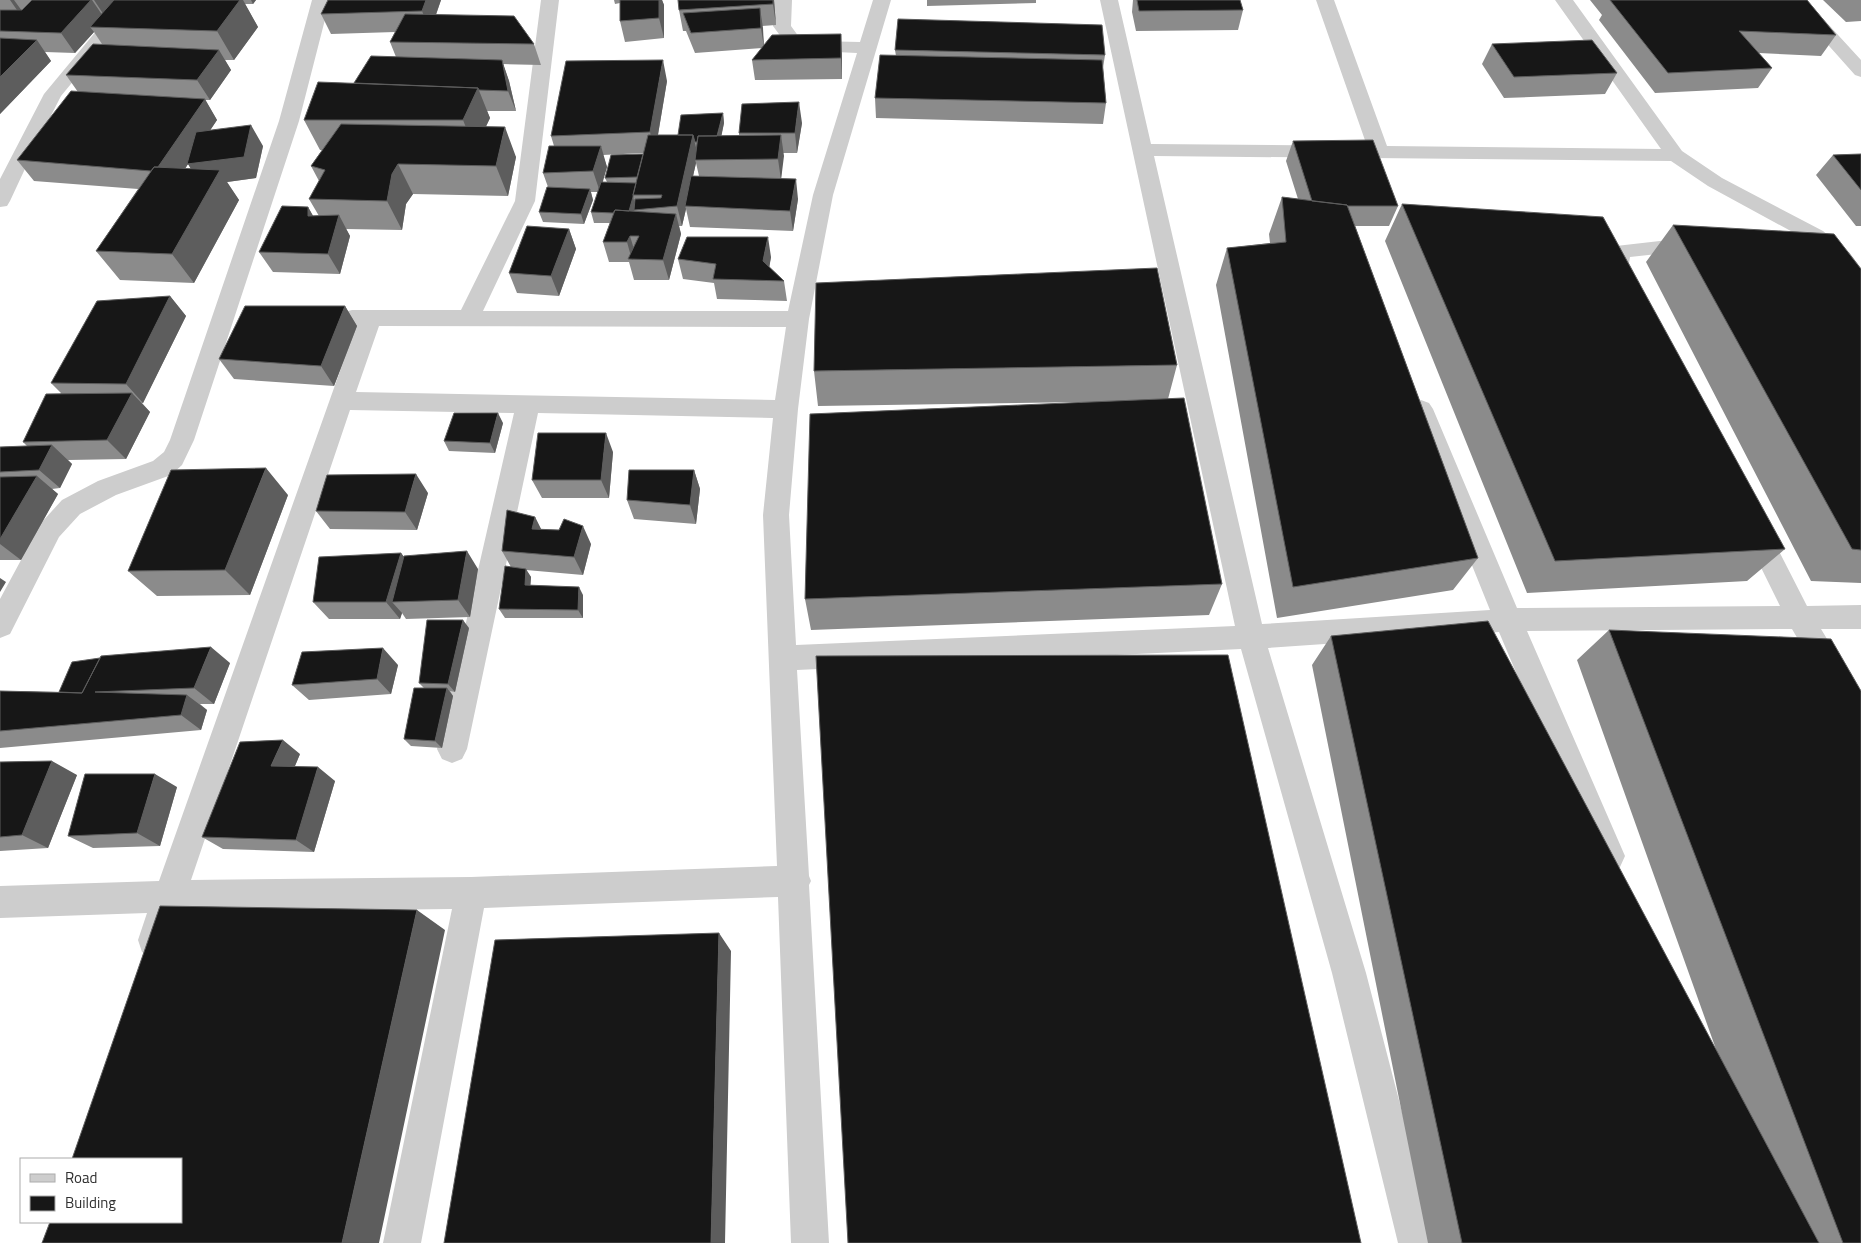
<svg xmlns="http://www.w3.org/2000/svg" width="1861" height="1243" font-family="'Titillium Web',sans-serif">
  <rect width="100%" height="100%" fill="#fff"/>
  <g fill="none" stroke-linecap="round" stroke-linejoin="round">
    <path fill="#cdcdcd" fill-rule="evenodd" d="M122 0H140L61 96 37 143 10 201 7 206 0 207V179L44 94Z
      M312 0H330L299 121 194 440 182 465 171 475 116 495 80 514 59 537 10 634 0 638V599L41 523 62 500 98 481 153 461 164 452 170 440 279 121Z
      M541 0H559L535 201 483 311H788L813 195 857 53 815 51 787 45 773 26 774 0H792L791 26 799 37 815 41 860 42 873 0H891L833 195 809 319 798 409 789 515 796 645 1235 626 1100 0H1118L1151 144 1367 146 1316 0H1334L1387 146 1661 149 1555 0H1573L1682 151 1722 178 1823 231 1849 252 1861 268V291L1853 289 1833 262 1809 241 1708 186 1671 161 1154 156 1262 624 1490 610 1409 409 1413 403 1421 400 1429 403 1433 409 1517 608 1780 606 1741 527 1745 520 1754 517 1763 520 1807 606 1861 605V629H1821L1861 695V734L1851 730 1792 629 1527 631 1625 856 1620 867 1609 871 1598 867 1499 632 1268 648 1366 973 1436 1243H1398L1332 973 1241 649 797 670 809 876 811 881 809 885 829 1243H791L778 897 484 908 421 1243H383L452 909 180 912 166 952 154 956 142 952 138 940 147 913 0 918V886L159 881 356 326 344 324 341 318 344 312 352 310H461L515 201ZM379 326 786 327 775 400 356 392ZM350 410 514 413 437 749 442 759 452 763 462 759 467 749 538 413 773 418 763 515 777 866 471 877 191 880Z
      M1788 0H1806L1861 60V77L1855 75Z
      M1695 237 1703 239 1706 244 1703 249 1630 257 1629 263 1640 284 1637 289 1629 291 1621 289C1611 273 1601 262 1616 246Z"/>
  </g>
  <path fill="#8b8b8b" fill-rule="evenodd" d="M0 0H256L253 4H245L258 27 234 60H225L231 70 210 100H205L217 120 210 130 263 146 256 178 227 182 239 200 194 283 120 280 96 251 138 189 34 181 17 160 78 92 66 75 102 44 94 32 75 53 45 52 51 61 0 114ZM188 164 191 169H185Z
    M328 0H441L436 15 534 44 541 65 503 64 509 81 516 111H487L490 118 486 126 516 157 508 196 413 194 406 204 402 230 346 229 350 236 340 274 273 272 259 252 308 207 313 216H319L309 199 319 181 311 166 322 150H320L304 120 354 83 396 57 390 42 395 32 331 34 321 14Z
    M614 0H662L664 5V38L625 42 620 21V3L615 4Z
    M774 0 776 25 762 26 764 45 842 54V79L755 80 752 60 762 48 695 53 686 31H683L679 10Z
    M927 0H1036V3L927 6Z
    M1133 0H1240L1243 10 1238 30 1136 31 1132 12Z
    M1590 0H1807L1836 35 1821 56 1759 53 1772 68 1758 88 1655 93 1599 20 1602 15Z
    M1823 0H1861V21L1846 22Z
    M1492 44 1617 73 1605 94 1504 98 1482 64Z
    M895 50 1105 55 1103 68 1106 103 1103 124 876 118 875 98 896 56Z
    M667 81 658 135H678L723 113 724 123 721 136H739V133L802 123 797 153H783L781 178 798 199 793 231 690 227 686 209 682 226H679L681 234 669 280H634L629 262H609L603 242 610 223H594L591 212 598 192H591L593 200 584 224 543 222 539 212 548 187 543 173 554 146 551 136ZM643 153V154L605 178 607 182H602L607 167 603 155ZM696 163 699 176H693Z
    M1293 141 1398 206 1389 226H1355L1478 558 1453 590 1277 618 1216 285 1227 248 1270 243 1269 234 1282 197 1298 199 1286 161Z
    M1861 154V226H1856L1816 175 1833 155Z
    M1402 204 1785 549 1747 581 1527 593 1385 241Z
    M1673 225 1861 269V583L1811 581 1646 262Z
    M569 229 576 249 559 296 517 293 509 273Z
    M771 257 769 267 784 281 787 301 717 299 714 283 683 279 678 259Z
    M170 296 186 316 143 403H142L150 412 126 459 68 460 72 464 60 488 52 489 58 494 21 560H0V447L27 446 23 442 61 393 51 383Z
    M345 306 357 326 334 386 234 379 219 359Z
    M1177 365 1168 399 1222 584 1209 615 811 630 805 599 1083 402 818 406 814 371Z
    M503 423 495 453 449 451 444 441Z
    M613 452 609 498H542L532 480Z
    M694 470 700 489 696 524 634 519 627 500Z
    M428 493 417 530 330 529 316 511Z
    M288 495 250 595 157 596 128 571Z
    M535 517 541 529 591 544 583 575 526 570 531 577 530 585 583 595V618H505L499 609 511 567 502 551Z
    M401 553 404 557 478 569 470 617 406 619 402 613 400 619H329L313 602Z
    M469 628 455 692 450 691 453 696 442 748 411 746 404 739 424 688 419 683Z
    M1609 630 1861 1243H1428L1312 665 1331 636 1717 1052 1577 660Z
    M230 663 214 704H200L207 710 201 730 0 748V691L59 692Z
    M398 665 391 694 309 700 292 685Z
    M300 754 295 766 335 781 314 852 223 849 202 837Z
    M0 762 77 775 48 848 0 851Z
    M177 787 160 846 93 848 68 836Z"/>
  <path fill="#5d5d5d" d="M10 0H14L22 11 19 13Z
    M91 0H92L105 19 90 27 94 32 75 53 61 33Z
    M94 0H122L106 18Z
    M240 0H243L258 27 234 60 217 31Z
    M251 0H256L253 4Z
    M426 0H441L430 31 422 11Z
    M659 0H662L664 5V38L659 18Z
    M773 0H774L776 25 773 4Z
    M760 8 763 28 764 48 761 28Z
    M841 34 842 54V79L841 58Z
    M37 40 51 61 0 114V77Z
    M219 50 231 70 210 100 197 80Z
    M502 60 509 81 516 111 508 91Z
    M663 60 667 81 655 152 650 132Z
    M478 88 490 118 475 150 463 120Z
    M205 99 217 120 188 164 251 125 263 146 256 178 227 182 239 200 194 283 172 254 201 185 188 164 170 192 155 171Z
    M799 102 802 123 797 153 795 133Z
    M723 113 724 123 718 153 716 142Z
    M505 127 516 157 508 196 496 166Z
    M693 135 698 156 695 160 696 163 686 207 685 206 686 209 682 226 677 206Z
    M781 135 784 156 781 180 778 159Z
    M601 146 607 167 600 192 593 171Z
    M398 164 413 194 406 204 402 230 387 201 392 174Z
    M796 179 798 199 793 231 790 211Z
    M590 189 593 200 584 224 581 214Z
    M633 197 636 208 634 210 635 212 628 213Z
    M308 207 320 228 308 216Z
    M676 214 681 234 669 280 663 260Z
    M339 215 350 236 340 274 328 254Z
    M569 229 576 249 559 296 551 276Z
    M630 236 636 256 632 260 627 242Z
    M768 237 771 257 767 281 763 261Z
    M170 296 186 316 143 403 126 384Z
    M345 306 357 326 334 386 321 366Z
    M132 393 150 412 126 459 107 440Z
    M498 413 503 423 495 453 490 443Z
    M606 433 613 452 609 498 601 480Z
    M52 445 72 464 60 488 39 470Z
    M266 468 288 495 250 595 225 570Z
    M694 470 700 489 696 524 690 505Z
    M416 474 428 493 417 530 405 512Z
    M37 476 58 494 21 560 0 544V539Z
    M535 517 544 535 532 529Z
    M583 526 591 544 583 575 574 557Z
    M467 551 478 569 470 617 458 600Z
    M401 553 414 570 392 602 402 613 400 619 386 602Z
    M526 569 531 577 530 593 525 585Z
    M0 578 6 582 0 592Z
    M579 587 583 595V618L578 610Z
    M463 620 469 628 455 692 448 684Z
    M211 647 230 663 214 704 194 688Z
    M383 648 398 665 391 694 377 679Z
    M447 688 453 696 442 748 435 741Z
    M187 695 207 710 201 730 181 715Z
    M283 740 300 754 289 780 271 766Z
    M52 761 77 775 48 848 22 835Z
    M318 767 335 781 314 852 296 840Z
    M155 774 177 787 160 846 137 833Z
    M417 910 445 930 379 1243H342Z
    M719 933 731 951 725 1243H711Z"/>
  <path fill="#171717" stroke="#5d5d5d" d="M32 0H91L61 33 0 31V10H22Z
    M114 0H240L217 31 90 27Z
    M328 0H426L422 11 321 14Z
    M620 0H659V18L620 21Z
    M678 0H773V4L679 10Z
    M1137 0H1240L1243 10 1139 11Z
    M1610 0H1807L1836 35 1739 31 1772 68 1668 73Z
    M760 8 761 28 691 33 683 13Z
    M405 14 514 16 534 44 390 42Z
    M898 19 1102 25 1105 55 895 50Z
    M841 34V58L752 60 772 35Z
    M0 38 37 40 0 77Z
    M1592 40 1617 73 1514 77 1492 44Z
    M93 44 219 50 197 80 66 75Z
    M880 55 1102 60 1106 103 875 98Z
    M371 56 502 60 508 91 479 90 478 88 354 83Z
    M663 60 650 132 551 136 566 61Z
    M318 82 478 88 463 120H304Z
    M71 91 205 99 158 167H154L151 171 17 160Z
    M799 102 795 133H739L742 104Z
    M723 113 717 136H698L697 142H695L693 135H678L681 115Z
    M341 124 505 127 496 166 398 164 392 174 387 201 309 199 325 170 311 166Z
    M251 125 244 157 187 164 196 132Z
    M648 135H693L677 206 634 210 635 199 661 198 662 195H633Z
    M781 135 778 159 695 160 698 136Z
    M1373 140 1398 206H1348L1347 205 1312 201 1293 141Z
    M549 146H601L593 171 543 173Z
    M643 154 637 177 605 178 611 155Z
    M1861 154V190L1833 155Z
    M154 167 220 170 172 254 96 251Z
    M691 176 796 179 790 211 685 206Z
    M601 182 636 183 633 195V197L629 211 615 210 613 213 591 212Z
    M547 187 590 189 581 214 539 212Z
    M1282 197 1347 205 1478 558 1293 587 1227 248 1286 242Z
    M1402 204 1603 217 1785 549 1555 561Z
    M282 206 308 207V216L339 215 328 254 259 252Z
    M615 210 676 214 663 260 628 259 639 236H630L627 242H603Z
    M1673 225 1834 234 1861 269V550L1852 549Z
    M527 226 569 229 551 276 509 273Z
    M687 237H768L763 261 784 281 713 279 716 264 678 259Z
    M1157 268 1177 365 814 371 816 283Z
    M170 296 126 384 51 383 97 301Z
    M245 306H345L321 366 219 359Z
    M132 393 107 440 23 442 46 394Z
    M1184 398 1222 584 805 599 810 414Z
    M454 413H498L490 443 444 441Z
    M538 433H606L601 480H532Z
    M52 445 39 470 0 472V447Z
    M266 468 225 570 128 571 171 470Z
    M629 470H694L690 505 627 500Z
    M416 474 405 512 316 511 327 475Z
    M37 476 0 539V477Z
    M507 510 535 517 532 529 559 530 564 519 583 526 574 557 502 551Z
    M467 551 458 600 392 602 404 556Z
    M401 553 386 602H313L319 557Z
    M505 566 526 569 525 585 579 587 578 610 499 609Z
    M427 620H463L448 684 419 683Z
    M1488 621 1819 1243H1462L1331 636Z
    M1609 630 1831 639 1861 691V1243H1843Z
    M211 647 194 688 95 692 187 695 181 715 0 731V691L82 693 101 656Z
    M383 648 377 679 292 685 302 652Z
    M1228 655 1361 1243H848L816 656Z
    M100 658 82 693 59 692 72 662Z
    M414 688H447L435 741 404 739Z
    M283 740 271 766 318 767 296 840 202 837 240 742Z
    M52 761 22 835 0 837V762Z
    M85 774H155L137 833 68 836Z
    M160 906 417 910 342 1243H42L50 1222H181V1159H72Z
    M719 933 711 1243H444L495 940Z"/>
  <rect x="20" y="1158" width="162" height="65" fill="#ffffff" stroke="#acacac"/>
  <rect x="30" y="1174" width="25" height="8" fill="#cdcdcd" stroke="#acacac"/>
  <text x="65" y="1183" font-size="15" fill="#303030">Road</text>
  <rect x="30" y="1196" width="25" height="15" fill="#171717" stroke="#acacac"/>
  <text x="65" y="1208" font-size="15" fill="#303030">Building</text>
</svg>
